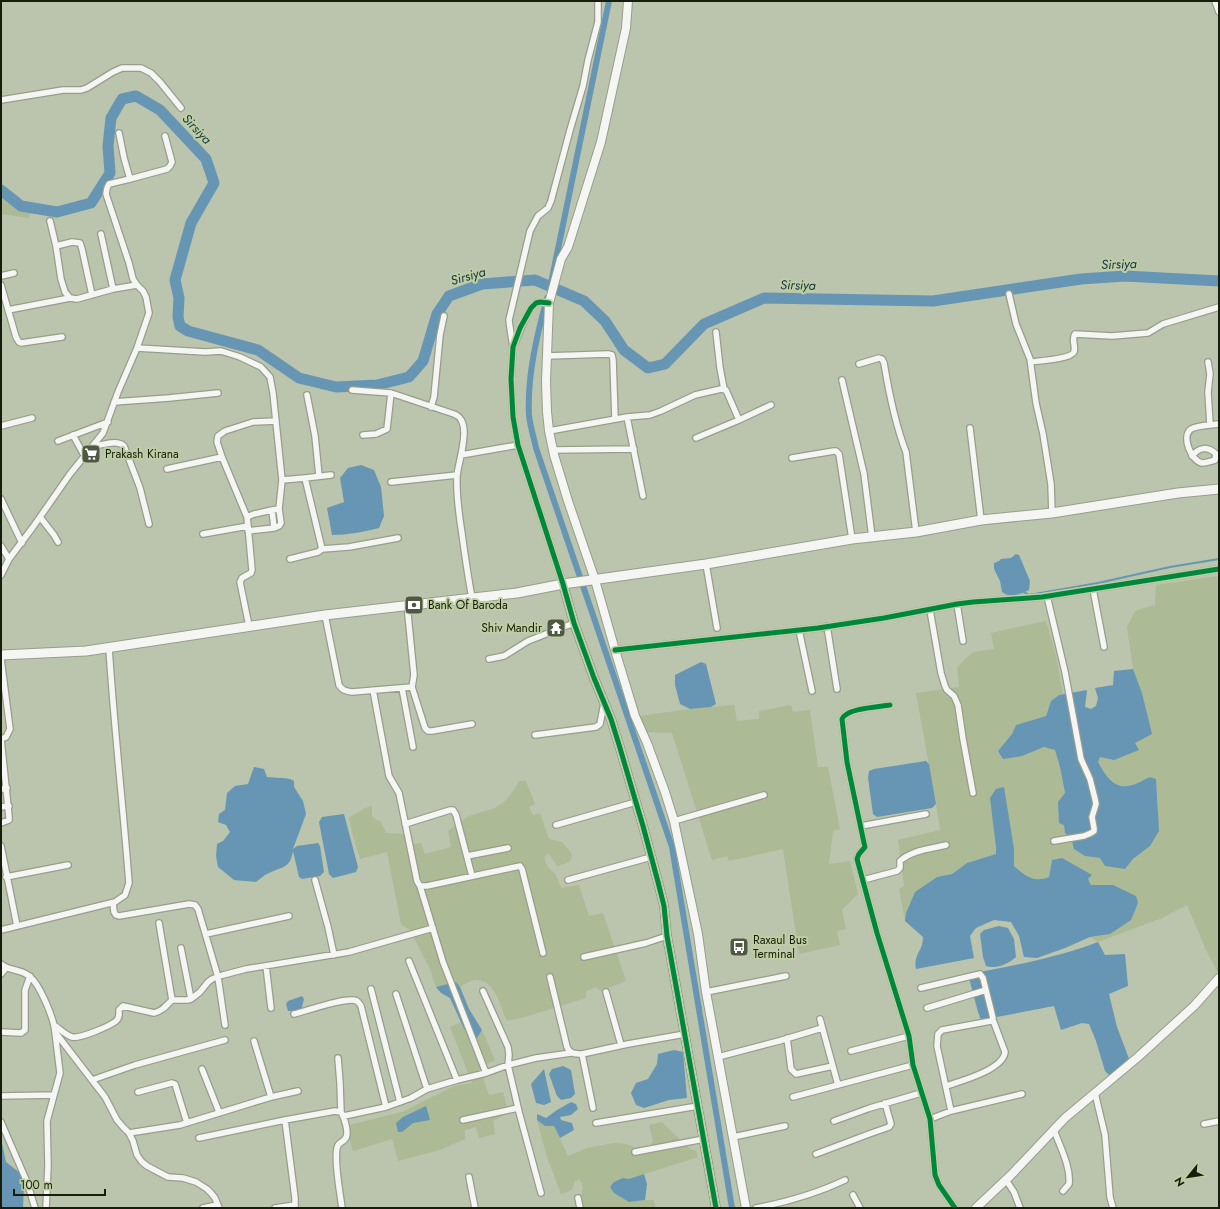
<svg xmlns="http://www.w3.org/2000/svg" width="1220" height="1209" font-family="Jost,sans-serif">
  <rect width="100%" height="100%" fill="#bbc4ad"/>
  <path fill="#acba95" d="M1 197 9 203 31 212 29 218 1 214Z
    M1217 576 1219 587V975L1206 950 1187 905 1162 918 1098 942 1090 937 1110 934 1113 885H1091L1088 879 1092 875 1052 860 1049 877C1033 883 1025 876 1014 866V849L996 847V854L967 863 952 874 937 877 915 892 906 913 905 921 899 889 904 886 898 840 940 830 936 804 916 693 959 687 957 667 973 652 994 649 991 633 1046 621 1056 655 1063 694C1051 696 1049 706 1046 716L1016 725 1012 734 998 751 1022 756 1044 747 1055 749 1060 767 1065 794 1064 825 1071 837 1085 856 1100 858 1125 869 1133 859 1150 846 1158 807 1156 779 1150 777C1144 779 1138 784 1132 785 1115 791 1105 774 1097 762L1100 756 1138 750 1135 743 1151 734 1142 693 1133 669 1127 627 1135 611 1155 605 1156 585Z
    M734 705 737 721 759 719V711L791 705 793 712 810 710 818 767H828L840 829 833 831 829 864 850 861 858 894 842 910 846 929 837 931 840 945 799 954 783 849 729 861 727 856 712 860 672 733 644 732 639 716 690 709Z
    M519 781H526L535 804 529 807 533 815 540 813 549 839 562 842 572 854 570 862 557 866 549 854 544 857 547 866 556 875 561 888 579 885 589 916 603 913 626 981 601 991 596 987 586 991V998L525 1017 507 1021C500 1006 494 974 471 981 467 983 463 985 460 987L456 983 436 987 430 969 410 930 401 924 387 852 360 859 353 836 349 818C356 813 363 808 372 806V817L381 822 386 833 404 834 408 845 421 843 425 854 451 847 448 831 469 816 495 808 505 801 514 790Z
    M461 1022 464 1029 477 1038 482 1030 495 1060 487 1064 484 1081 489 1095 503 1092 508 1112 493 1121 495 1134 479 1138 476 1127 465 1130V1139L440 1150 398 1161 392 1139 353 1151 346 1126 402 1112 454 1086 472 1083 450 1027Z
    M537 1120 545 1126H554L568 1156 587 1148 614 1143 626 1144 639 1149 649 1148 653 1141 649 1125 662 1122 690 1149 696 1151 698 1157 629 1179V1202L645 1200H654L655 1208H584L581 1198 583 1186 579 1179 575 1181 572 1190 561 1194 547 1157Z"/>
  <path fill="#6696b3" d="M361 465 374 470 381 487 384 516 379 528C363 532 348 535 332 535L327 508 344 502 340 478 348 468Z
    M1016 554 1019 555 1030 581 1029 590C1020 594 1011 599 1002 592L1000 581 994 569V563L999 561 1001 559 1011 558Z
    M701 662 706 664 716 704 711 707 690 709 680 704 675 685V675Z
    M1133 669 1142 693 1152 734 1135 743 1139 750 1114 760 1100 757 1098 762C1105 775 1115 791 1132 785 1138 784 1144 779 1150 777L1156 779 1159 831 1150 846 1133 859 1125 869 1105 866 1100 858 1085 856 1074 849 1071 837 1065 833 1064 825 1059 823 1058 802 1065 793 1060 767 1055 750 1044 747 1022 756 1003 759 998 751 1012 734 1016 725 1046 716 1051 701 1059 695 1087 690 1085 707 1091 709 1096 706 1098 698 1095 688 1113 685 1114 671Z
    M926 761 929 764 936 804 932 808 877 817 873 814 868 778 869 771 874 769Z
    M254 767 264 769 267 777C274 778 289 777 294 781V787L303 801 306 814 293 849 297 846 318 843 320 846 324 872 320 876 302 879 299 877 293 851C290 868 284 866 269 873 264 875 260 879 256 882L234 880 218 867 216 856 217 844 223 841 230 832 226 825 218 822 219 814 225 810 227 793 235 786 248 784Z
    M1004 787 1014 849V866C1025 876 1034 883 1049 877L1052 860 1062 858 1092 875 1088 879 1091 885H1113L1136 896 1138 903 1131 920 1110 934 1090 937 1065 948 1037 958 1024 957 1019 936 1011 922 994 920 976 928 970 936 974 958 916 969C913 954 923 952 923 937L905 921 906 913 915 892 937 877 952 874 967 863 996 854V847L990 798 996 789Z
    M344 814 358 867 356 872 333 878 329 874 319 822 322 817Z
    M999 926 1008 928 1014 939 1016 957C1008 964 997 969 986 966L983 957 980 934 984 930Z
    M1098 942 1105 955 1125 954 1128 986 1109 994 1117 1027 1131 1064 1112 1078 1105 1071 1096 1041 1089 1024 1082 1023 1061 1030 1054 1006 981 1020 978 1012 968 974C1012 966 1056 958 1098 942Z
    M456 982 460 987 469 1009 482 1030 477 1038 464 1029 450 998 441 993 436 987Z
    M302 996 304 999 301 1011H288L286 1004 288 1001Z
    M674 1050 683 1052 687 1098 669 1100 644 1108 636 1105 631 1093 636 1083 648 1079 657 1064 658 1054Z
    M563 1066 571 1070 575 1094 571 1098 561 1100 557 1096 549 1074 552 1069Z
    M544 1069 551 1102 544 1105 536 1103 531 1084Z
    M571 1102 576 1104 578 1109 571 1115 560 1117 561 1120 572 1123 574 1130 560 1138 554 1126H545L537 1120V1114L546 1118 557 1110Z
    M426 1106 430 1120 413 1123 402 1132H398L396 1123 403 1117Z
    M1 1141 2 1143 6 1162 20 1173 24 1186 23 1208H1Z
    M644 1174 647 1184 645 1200 629 1202 614 1193 610 1187 614 1182 623 1178 629 1179Z"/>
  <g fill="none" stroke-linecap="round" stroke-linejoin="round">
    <path stroke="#6696b3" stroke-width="2" d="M1024 592 1029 595 1098 583 1170 567 1219 559"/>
    <path stroke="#6696b3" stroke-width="6" d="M551 283 609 1
      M547 298C537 335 527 376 529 415 530 426 534 438 536 448L672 847 732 1208"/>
    <path stroke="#6696b3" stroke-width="11" d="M1 190 21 206 57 212 91 203 110 173 108 146 111 118 122 99 136 96 160 110 206 159 214 183 191 223 175 280 179 298 178 317 180 326 188 331 258 350 299 378 336 387 377 385 409 377 423 361 437 314 449 296 482 284 535 280 584 301 605 321 624 350 648 368 665 364 704 324 764 298 933 301 1081 279 1125 276 1219 281"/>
    <defs>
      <path id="street" d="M1215 1 1219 12
        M1 100 63 90H81L87 88 113 72 122 68H141L151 73 160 82 181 108
        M119 133 124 158 130 179 109 184 107 188 106 194 129 263 133 279 137 285
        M130 179 167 169 170 166 172 162 165 136
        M50 221 56 246 72 242 80 243 82 249 92 295
        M101 234 113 289
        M1 276 14 273
        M1 285 16 337 19 342 21 343 62 337
        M1009 294 1016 324 1030 359 1036 403 1043 434 1051 484 1052 513
        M549 303 540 302 536 303 531 308 527 315 513 347 511 379 513 417 518 445 563 584
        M8 310 70 298
        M716 332 720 368 724 389
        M513 347 510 328 509 320 530 231 538 216 548 208 551 201 570 130 583 86 588 60 598 22V1
        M137 348 205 352 221 351 240 357 261 367 270 377 273 393 282 480 279 509 272 510 274 528
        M547 356 608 354 612 355 613 360 615 419
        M1031 362C1038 361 1071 359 1074 352 1076 346 1071 339 1075 334L1112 336 1148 333 1163 324 1219 307
        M1208 362 1210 374 1208 392 1210 425
        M859 364 879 358 882 359 884 363C889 393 895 424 906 452L916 532
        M842 380 864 474 872 537
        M352 390 391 393 454 414C474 421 458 461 457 476 456 496 459 515 462 534 465 556 468 577 472 598
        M307 395 315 436 319 476
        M114 402 169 398 218 393
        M431 407 434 397 440 335 444 316
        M627 417 643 496
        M1 426 32 418
        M970 428 981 520
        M549 431 627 417 650 415 661 411 695 395 721 389 726 390 739 420
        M73 435 85 457
        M363 435 376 434 387 429 391 393
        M696 438 739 420 771 405
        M58 441 108 422
        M94 446C103 445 117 439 124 446L140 488 149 524
        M553 450 634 449
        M461 455 518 445
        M1192 456C1199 447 1208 446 1216 454L1215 460C1211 461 1207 463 1202 463 1191 461 1181 436 1191 429 1197 425 1212 425 1219 424
        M792 458 834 451H836L839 454 852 539
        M167 469 222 457
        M282 480 305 478 331 475
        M391 482 457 475
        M1 499 22 543
        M40 517 54 535 58 542
        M247 517 222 457 217 442 218 436 225 431 253 422 276 421
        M248 526 252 570 251 573 242 578 240 582 249 626
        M248 531 274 528 279 526 281 523 279 509
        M203 534 248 526 247 517 254 514 272 510
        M1 546 9 559
        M322 549 349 547 398 538
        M290 559 318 552 322 549 305 478
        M706 564 717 628
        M1 575 9 559 33 527 70 474 103 433 118 392 137 348 149 313 146 297 143 291 137 285 113 289 77 299 70 298 65 292 61 279 56 246
        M1093 589 1104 647
        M1047 596 1065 672 1081 759 1090 779 1095 799 1096 804 1092 817 1094 828V831L1091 833 1084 836 1054 841
        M957 604 963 641
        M407 605 414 675 412 687 425 728 428 731H432L472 724
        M930 610 941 673 945 686 947 690 954 696 958 705 963 739 973 793
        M325 615 339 685C342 690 345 691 352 692L412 687
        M827 626 837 689
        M799 630 812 691
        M615 650 818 628 884 618 957 604 973 602 1042 597 1219 569
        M1 659 10 729 6 737 1 739
        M489 659 504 656 528 641 574 623
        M402 688 413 747
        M373 690 389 776 399 793 415 871 417 881 420 886H427L520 866 522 869 543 953
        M890 705C879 707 847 708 842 719L847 762 864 843 865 847 859 854 857 859 877 933 909 1036 913 1065 930 1119 935 1175 939 1185 955 1208
        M535 735 596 727 600 724 604 703
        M1 789 7 788
        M1 807 9 806
        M674 821 764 795
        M1 823 9 820V817L1 739
        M405 824 450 810H453L456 815 472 876
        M556 825 636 802
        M861 826 926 814
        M1 846 17 926
        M467 856 508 848
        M6 877 68 865
        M315 880 328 927 334 955
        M568 880 651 857
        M863 880 897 871 900 868V861C912 850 930 849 946 845
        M420 886 443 962 486 1073
        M113 903 114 912 116 915 119 916 189 904 195 905 198 909 218 977 225 1025
        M159 923 172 1000
        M1 930 115 902 125 895 129 883C123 805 114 726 109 648
        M206 934 289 916
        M181 948 191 999
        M584 957 646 943 667 936
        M409 961 457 1080
        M1 964C9 971 21 969 29 976 40 984 54 1019 55 1032L105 1097 117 1120 123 1127 129 1133 133 1141 137 1155 142 1162 147 1166 168 1177 183 1178 196 1182 207 1189 211 1193 215 1198 219 1208
        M266 966 271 1008
        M1 974 6 968
        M550 977 567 1047C570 1054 575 1054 582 1054L628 1044 685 1034
        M921 988 980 974 983 978 993 1018 991 1021 942 1030 938 1034 937 1046 951 1111
        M371 989 400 1102
        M483 991 508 1047 509 1055 508 1065 519 1112 541 1193
        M606 992 621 1045
        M706 992 786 976
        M396 994 427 1089
        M927 1008 986 990
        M294 1014C306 1011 348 996 357 1001 357 1001 361 1005 361 1006L386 1107
        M820 1019 838 1085
        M54 1025C60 1029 65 1035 72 1037 80 1039 110 1026 116 1021 120 1018 119 1014 119 1010L123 1006 154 1013C162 1011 166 1006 172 1000H187L191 999 200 992 208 982 212 979 223 975 246 969 349 952 433 928
        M1 1032 21 1033 25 1030V990L30 976
        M787 1038 791 1069 796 1074 833 1066
        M254 1041 271 1097
        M851 1051 909 1036
        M582 1054 593 1108
        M718 1057 779 1041 822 1028
        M338 1058 340 1083 341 1112
        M202 1069 219 1112
        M92 1080 135 1065 225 1040
        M946 1086C961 1081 1003 1070 1005 1052L993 1020
        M138 1092 172 1083 175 1084 187 1123
        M1095 1093 1105 1135 1110 1197 1113 1208
        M1 1096 54 1095
        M793 1097 913 1065
        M344 1116 386 1107 411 1098 427 1089 457 1080 486 1073 508 1065 536 1058 571 1053
        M930 1119 951 1111 1022 1094
        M285 1120 295 1198V1208
        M463 1120 518 1108
        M834 1121 870 1108 921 1093
        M1 1122 27 1182 35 1208
        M596 1123 698 1106
        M1204 1124 1219 1121
        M1054 1130C1060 1147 1071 1167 1069 1184L1063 1191
        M129 1133 180 1125 271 1097 298 1091
        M733 1137 785 1126
        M199 1138 285 1120 335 1111 341 1112C344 1117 350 1134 345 1139 342 1143 338 1142 337 1148 334 1163 340 1192 342 1208
        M635 1152 704 1139
        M816 1154 869 1134 889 1127 891 1124 885 1103
        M469 1177 475 1208
        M1006 1180 1014 1192 1020 1208
        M853 1195 860 1208
        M578 1198 580 1208
        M46 1208 48 1166 47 1121 60 1073 55 1032
        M203 1208 217 1205
        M275 1208 295 1205
        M756 1208C787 1202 816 1194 845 1180"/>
      <path id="secondary" d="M628 1 626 28 601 142 568 247 561 259 549 303 546 381 547 412 549 431 554 455 568 501 595 580 615 650 635 716 647 743 665 792 674 821 698 934 706 992 746 1208
        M563 584 574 623 594 678 611 719 620 748 632 789 643 826 658 882 664 906 667 936 716 1208
        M976 1208 1011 1175 1065 1118 1138 1057 1194 1006 1219 978"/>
      <path id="primary" d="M1 655 86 651 325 615 517 593 563 584 706 564 852 539 916 532 981 520 1052 513 1178 493 1219 489"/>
    </defs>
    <use href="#street" stroke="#979e8b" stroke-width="8"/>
    <use href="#secondary" stroke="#979e8b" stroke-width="10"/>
    <use href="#primary" stroke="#979e8b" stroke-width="11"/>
    <use href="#street" stroke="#f5f6f3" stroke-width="5.5"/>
    <use href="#secondary" stroke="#f5f6f3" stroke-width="8"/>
    <use href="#primary" stroke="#f5f6f3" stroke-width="9"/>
    <defs>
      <path id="cycleway" d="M549 303 540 302 536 303 531 308 520 328 513 347 511 379 513 417 518 445 563 584 574 623 594 678 611 719 620 748 632 789 643 826 658 882 664 906 667 936 716 1208
        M615 650 818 628 884 618 957 604 973 602 1042 597 1219 569
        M890 705C879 707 847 708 842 719L847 762 864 843 865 847 859 854 857 859 877 933 909 1036 913 1065 930 1119 935 1175 939 1185 955 1208"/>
    </defs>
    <use href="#cycleway" stroke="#becea3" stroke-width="8"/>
    <use href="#cycleway" stroke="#00873e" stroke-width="5"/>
  </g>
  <defs>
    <symbol id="supermarket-square" viewBox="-11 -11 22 22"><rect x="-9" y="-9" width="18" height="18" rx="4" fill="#505744" stroke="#becea3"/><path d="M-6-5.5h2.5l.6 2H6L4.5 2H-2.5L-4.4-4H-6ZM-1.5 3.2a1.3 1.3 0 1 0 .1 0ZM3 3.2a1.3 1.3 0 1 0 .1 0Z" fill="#fff"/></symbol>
    <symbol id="bank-square" viewBox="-11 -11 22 22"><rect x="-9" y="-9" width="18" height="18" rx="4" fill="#505744" stroke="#becea3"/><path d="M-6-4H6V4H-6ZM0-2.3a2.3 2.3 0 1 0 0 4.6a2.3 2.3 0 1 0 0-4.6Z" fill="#fff"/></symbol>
    <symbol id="temple-square" viewBox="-11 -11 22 22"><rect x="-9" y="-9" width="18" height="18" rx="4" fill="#505744" stroke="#becea3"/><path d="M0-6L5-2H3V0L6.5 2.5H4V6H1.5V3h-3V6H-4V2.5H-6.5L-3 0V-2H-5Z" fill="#fff"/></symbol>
    <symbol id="bus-square" viewBox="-11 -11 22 22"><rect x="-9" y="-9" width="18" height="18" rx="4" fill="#505744" stroke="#becea3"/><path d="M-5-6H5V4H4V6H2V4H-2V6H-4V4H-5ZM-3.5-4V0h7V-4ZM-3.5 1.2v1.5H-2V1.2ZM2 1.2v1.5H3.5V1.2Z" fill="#fff"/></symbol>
  </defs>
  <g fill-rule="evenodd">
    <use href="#supermarket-square" x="80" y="443" width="22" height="22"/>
    <use href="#bank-square" x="403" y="594" width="22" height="22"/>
    <use href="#temple-square" x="545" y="617" width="22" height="22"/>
    <use href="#bus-square" x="728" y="936" width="22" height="22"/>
  </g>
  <g text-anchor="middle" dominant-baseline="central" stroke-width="4" stroke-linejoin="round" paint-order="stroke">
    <g font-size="12" fill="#171d0c" stroke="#becea3" text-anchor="start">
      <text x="105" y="454">Prakash Kirana</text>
      <text x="428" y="605">Bank Of Baroda</text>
      <text x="542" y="628" text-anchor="end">Shiv Mandir</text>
      <text x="753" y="940">Raxaul Bus<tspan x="753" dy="14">Terminal</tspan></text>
    </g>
    <g font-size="13" font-style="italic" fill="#133046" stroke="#becea3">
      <text transform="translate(197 129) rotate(47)">Sirsiya</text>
      <text transform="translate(1119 264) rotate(-2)">Sirsiya</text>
      <text transform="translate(468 276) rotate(-16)">Sirsiya</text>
      <text transform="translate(798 285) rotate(1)">Sirsiya</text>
    </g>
  </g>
  <rect width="1220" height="1209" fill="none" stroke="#171d0c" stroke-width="4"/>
  <g transform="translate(1188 1177) rotate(240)" stroke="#becea3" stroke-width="3" paint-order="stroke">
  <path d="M0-3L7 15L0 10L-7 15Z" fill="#171d0c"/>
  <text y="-6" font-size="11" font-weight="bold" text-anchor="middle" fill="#171d0c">N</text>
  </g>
  <path d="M14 1189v6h91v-6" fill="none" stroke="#171d0c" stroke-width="2"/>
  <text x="20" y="1189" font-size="12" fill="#171d0c" stroke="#becea3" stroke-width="3" paint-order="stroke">100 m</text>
</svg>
